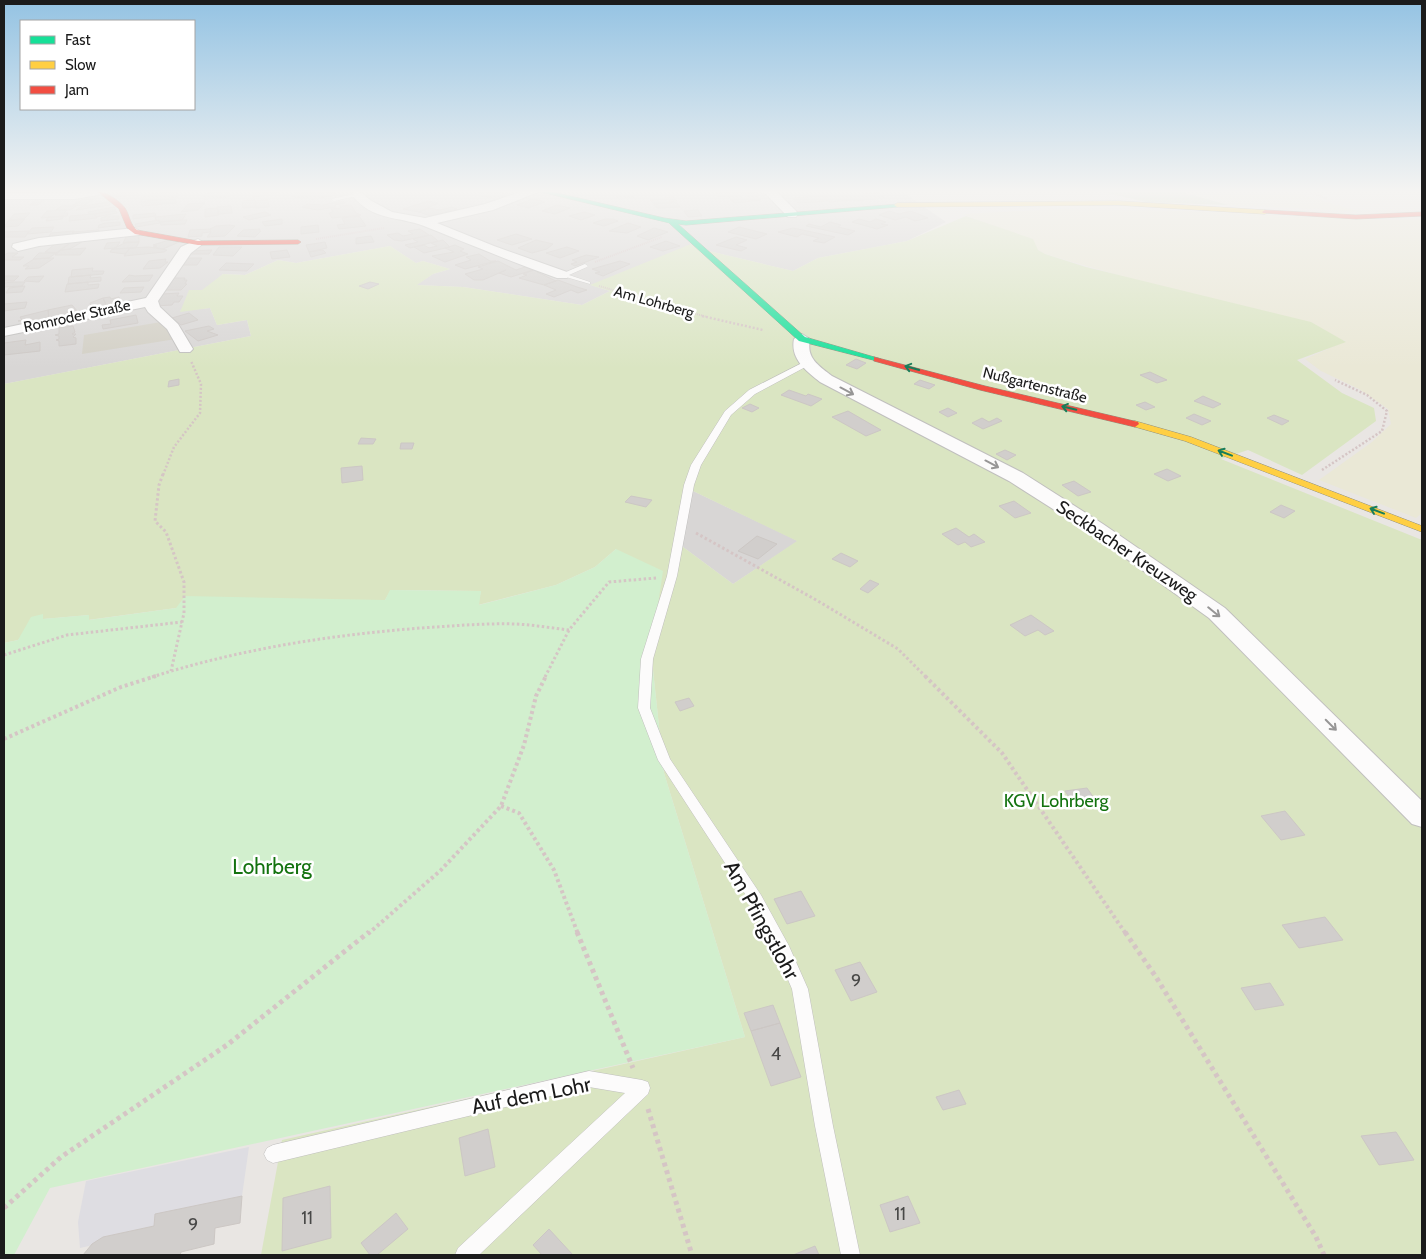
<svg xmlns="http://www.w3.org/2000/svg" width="1426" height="1259" font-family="Cabin,sans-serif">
  <rect width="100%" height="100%" fill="#e9e6e3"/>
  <path fill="#d8d6d5" d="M4 191H901L946 222 907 241 818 258 793 271 696 248 591 285 610 291 582 305 463 287 416 285 433 274 450 269 423 261 416 263 390 246 296 263 278 260 245 275 223 274 180 311 210 308 217 325 247 320 251 336 4 384Z
    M693 491 798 541 733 584 679 544Z"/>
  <path fill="#d2cfc5" d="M161 322 176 339 82 354 84 335Z"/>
  <path fill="#eae8d6" d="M1178 191H1289L1357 211 1228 205Z
    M1058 209 1180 211 1381 220 1422 219V513L1416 518 1319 480 1372 442 1391 424 1388 409 1359 389 1321 371 1305 359 1346 341 1045 254 990 225 963 214Z"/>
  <path fill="#dae5c2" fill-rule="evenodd" d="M966 216 1033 239 1038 250 1045 254 1086 267 1311 322 1346 342 1297 360 1342 393 1374 408 1376 421 1302 475 1248 450 1221 459 1422 540V1255H261L282 1140 745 1037 664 773 651 651 616 549 595 567 556 585 478 605 481 591 391 590 385 600 176 608 88 620 89 615 43 619V615L18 640 4 643V384L251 336 247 320 217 325 210 308 180 312 189 290H202L223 274 245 275 278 260 296 263 390 246 416 263 423 261 450 269 433 274 417 285 463 287 582 305 610 291 590 285 691 244 696 248 793 271 818 258 907 241ZM693 491 797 541 733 584 679 544Z"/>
  <path fill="#c7d7b9" d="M1099 191H1178L1228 205 1146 202Z"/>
  <path fill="#d2efce" d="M616 549 663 571 651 651 664 773 745 1037 50 1188 14 1255H4V643L18 640 31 617 43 614V619L89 615V620L176 608 185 596 385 600 390 590 481 591 479 605 556 585 595 567Z"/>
  <path fill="#dedde2" d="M249 1147 242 1196 156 1214 154 1226 107 1236 89 1246 80 1248 78 1222 86 1181Z"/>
  <path fill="#d1cecc" stroke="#ccc7c4" d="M125 191H137L138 194 117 197 114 195Z
    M176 191 178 197 141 202V198H144L142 195Z
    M228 191V197L204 199V194Z
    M257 191H277V194L253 197V192Z
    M322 191H331L336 195 313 199 292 197 296 193H324Z
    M486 191H497L500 192 487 197 476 195Z
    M735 191H754L756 193 719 197 715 194Z
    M500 192 508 195 496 199 487 197Z
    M878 193 884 198 854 201 849 195Z
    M631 194 634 197 619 199 616 195Z
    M848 194 853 200 829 202 824 196Z
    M739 195 743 199H748L745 196 756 195 761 200 734 203 728 196Z
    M823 196 828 201 798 203 793 198Z
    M39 197H48L38 205H30Z
    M673 197 677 201 654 204 650 200Z
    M175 198 176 203 142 206 141 202Z
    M84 199H94L83 206 73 205Z
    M533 199 545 202 528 208 517 205Z
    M255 200 256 207 243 208 242 201Z
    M268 200 269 207 256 208 255 201Z
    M343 201 345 203 335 205 336 207 317 210 302 207 307 204 323 205Z
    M428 201 438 203 419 212 403 209Z
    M109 202 110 205 76 210 83 206Z
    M676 202 680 207 657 208 654 204Z
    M205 203 198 210 181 212 188 204Z
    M63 205 68 206H76L70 210H56Z
    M351 205 356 213 361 215 332 218 329 213 333 212 331 209 341 208 340 206Z
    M557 205 570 208 555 214 542 211Z
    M231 206 232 213 218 214 217 207Z
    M114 207 116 210 94 214H89L88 212Z
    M452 207 457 209 431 216 419 212 430 208 440 210Z
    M218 208 219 215 205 217V209Z
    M67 210 64 213H68L67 216 41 218 47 211Z
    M698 210 702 216 688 217 684 211Z
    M116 211 117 213 96 217 94 214Z
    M889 211 899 214 911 211 928 218 915 221 906 217 895 220 879 215Z
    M265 212 271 215 249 220 243 217Z
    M584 212 595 215 581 220 569 216Z
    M30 213 24 219 9 220 14 214Z
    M155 213 156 216 133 219V215Z
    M94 214 97 218 69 221 70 216Z
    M186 214 182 220 160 222 156 220 155 217Z
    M64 216 62 219 46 221 48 217Z
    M107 216H119V219L101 221V218Z
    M359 216 366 226 339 229 337 225 345 224 342 218Z
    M25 219 18 226 4 227 9 220Z
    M282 219V224L265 226 262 222Z
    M605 219H613L618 221 604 226 593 223Z
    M859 219 870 222 876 219 886 222 881 224 888 225 877 229 852 222Z
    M159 220 160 223 136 227 135 224Z
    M182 220H187L185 224 161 225 160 222Z
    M120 222V225L98 228 99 225 105 223Z
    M830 222 841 225 838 227 855 231 848 235 806 226 809 224 821 227Z
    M628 223 641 227 627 233 609 231Z
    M318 225 319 232 301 234V227Z
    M216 226 229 225 235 226 225 236 207 237 211 232 210 229Z
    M54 227 51 232 27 234 32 228Z
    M739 227 767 234 756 239 728 232Z
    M654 228 668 232 648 240 637 236Z
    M793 228 812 232 835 237 824 243 813 241 819 238 802 234 797 237 778 232Z
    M211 229 210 232 202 233V236L188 237 190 230Z
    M260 229 259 231H261L255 237 237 236 243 230Z
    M420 229 429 235 402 241 394 240 387 235 398 233 403 236 413 234 408 231Z
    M99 230 98 234 72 237 73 232Z
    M29 231 25 237H4V232Z
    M74 231 73 235 49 236 51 233Z
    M516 234 532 239 512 245 497 240Z
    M127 235H139V242L123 243Z
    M431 235 438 241 410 248 405 245 418 242 413 239Z
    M371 236 374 242 356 244V238Z
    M736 237 747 240 736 245 747 248 741 251 716 245Z
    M169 240 179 242 163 249 153 247 157 246 153 245Z
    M443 240 450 247 424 253 414 247 424 245 429 248 437 246 431 243Z
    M536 240 553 244 547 249 532 253 518 248Z
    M73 241 82 242 70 249 61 250Z
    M666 241 680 246 663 251 650 247Z
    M71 242 56 253 45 252 55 244Z
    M120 242 116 248 104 249 107 243Z
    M127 242H139L136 248 112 249Z
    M325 242 327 248 309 252 306 245Z
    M455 245 464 249 460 251 468 254 445 262 432 256 454 252 445 248Z
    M149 247 167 250 164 252 124 256 130 248Z
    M219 247H242L233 256 213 255Z
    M567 247 579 251 560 258 546 253Z
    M86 248 80 255H55L61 250Z
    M130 248 125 254 110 252 112 249Z
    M212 250 209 254H188L191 251Z
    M287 250 290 257 272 259 270 252Z
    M323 250 326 253 311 257 309 252Z
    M8 253H18L12 257H24L20 260H4V255Z
    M39 253H56L49 258 33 259Z
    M479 254 490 261H496L465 269 455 265 471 260 466 257Z
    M586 255 599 257 575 266 571 264 577 262 572 260Z
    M51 258H54L39 268 25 269 29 266H23L34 259Z
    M186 258H202L197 265H181Z
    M166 259 165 262H168L160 268 143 269 149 261Z
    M498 261 516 270 525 267 533 270 511 277 499 273 506 270 483 280H474L465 274 483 269 478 267Z
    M620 261 630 264 603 276 595 273 600 272 592 269Z
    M226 263 254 264 247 271 219 270Z
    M93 268 92 271H104L103 274 71 277 72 270Z
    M534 270 539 272H537L556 281 544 285 519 278 527 275 523 274Z
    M91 275 90 278 101 277V281L68 284 69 277Z
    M129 275 135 276 153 275 149 281 122 282Z
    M4 276H19L14 281H4Z
    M44 276 39 282 24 281 28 277Z
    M172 278H185L184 280H187L185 284H187L181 290H164Z
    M558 280 577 287 587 290 578 293 571 290 554 297 546 294 556 290 544 285Z
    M13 282H25L22 286 4 287V283Z
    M88 282V285L99 284 98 288 65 292 67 284Z
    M370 282 379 284 368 289 359 286Z
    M25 286 22 292 6 293 9 288Z
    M144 287 141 292 120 293 124 288Z
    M179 293 177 296H183L179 302H174L172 305 155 306 162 294Z
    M110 297 111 299 119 297 122 304 107 307 103 298Z
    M103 298 107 307 92 310 90 303Z
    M27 302 25 308 4 311V304Z
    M72 305 78 312 49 319 48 310Z
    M48 310 49 319 25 324 23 321H18L22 320 20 317Z
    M189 313 198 320 181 325 172 318Z
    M136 315 138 323 103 329 102 325 111 324 110 320Z
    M73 326 75 332 72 334H76L73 337 76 338V344L59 346V341L56 340 59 339V336L55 335 59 334V328Z
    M209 326 214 329 207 331 218 335 198 341 185 331Z
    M26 340 25 345 40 342V351L4 355V343Z
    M856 359 866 363 857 369 846 365Z
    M1150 372 1167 380 1157 383 1140 375Z
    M179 379V385L168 387 169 381Z
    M920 380 935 385 929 389 914 384Z
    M1064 389 1079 393 1071 400 1056 395Z
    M789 390 806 396 808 394 822 399 811 406 781 395Z
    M1203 396 1221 404 1213 408 1194 401Z
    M1145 402 1155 407 1146 410 1136 405Z
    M750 404 759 408 752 412 742 408Z
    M948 408 957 413 948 417 939 412Z
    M848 411 881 430 866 436 832 417Z
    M1194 414 1211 421 1202 425 1186 418Z
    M1274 415 1289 421 1282 425 1267 418Z
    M982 418 989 422 997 418 1002 421 983 429 972 423Z
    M361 438 376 439 373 444H358Z
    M401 443H414L412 449H400Z
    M1005 450 1016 455 1007 460 996 454Z
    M362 466 363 480 342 483 341 468Z
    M1167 469 1181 476 1168 481 1154 474Z
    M1074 481 1091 492 1078 496 1062 485Z
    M631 496 652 500 646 507 625 502Z
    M1014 501 1031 513 1015 518 999 506Z
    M1281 505 1295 511 1284 518 1270 512Z
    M956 528 969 537 974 534 985 542 971 547 965 542 958 545 942 534Z
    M757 536 777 544 758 559 738 551Z
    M841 553 858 561 850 567 832 559Z
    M870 580 879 584 868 593 860 589Z
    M1031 615 1054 631 1045 635 1038 630 1025 636 1010 625Z
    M689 698 694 706 680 711 675 702Z
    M1087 788 1099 805 1077 809 1065 791Z
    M1285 811 1305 835 1281 840 1261 816Z
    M801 891 815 916 787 924 774 899Z
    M1325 917 1343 940 1299 948 1282 925Z
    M860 962 877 992 851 1001 835 970Z
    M1270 983 1284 1005 1255 1010 1241 988Z
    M773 1005 780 1023 751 1031 744 1013Z
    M780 1023 801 1077 771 1086 751 1031Z
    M959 1090 966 1104 943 1110 936 1097Z
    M488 1129 495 1167 465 1176 459 1138Z
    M1396 1132 1414 1160 1379 1165 1361 1136Z
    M330 1186 331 1238 282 1251 283 1198Z
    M242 1196 240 1223 215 1228 214 1244 181 1252 180 1255H83L92 1244 103 1237 154 1226 155 1214Z
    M908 1196 920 1223 890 1232 880 1205Z
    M396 1213 408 1229 377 1255H370L361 1243Z
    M549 1229 573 1255H542L533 1245Z
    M815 1246 819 1255H793Z"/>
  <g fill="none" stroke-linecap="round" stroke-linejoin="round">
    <defs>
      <path id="lane" d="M353 191H359L361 195 334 201 331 199 355 194Z
        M585 264 588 266 587 267 569 275 590 282V284L559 275Z
        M804 362 811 364 755 394 731 415 701 465 694 485 677 576 653 659 650 708 670 759 761 895 789 946 808 989 833 1126 860 1255H841L815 1126 792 989 774 947 751 903 658 760 638 708 641 659 667 576 684 485 691 465 725 411 749 390Z
        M589 1071 642 1080 648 1082 650 1088 648 1094 479 1255H455L458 1248 625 1093 589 1087 273 1163 267 1160 264 1154 267 1148 273 1145Z"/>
      <path id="street" d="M523 191H541L493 210 437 223 494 246 567 272 569 275 567 278H557C512 262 469 244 424 226 398 216 372 221 352 195L354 193H362L370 200 392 212 425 218 485 204Z
        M763 191H776L796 211 798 214 796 217H788Z
        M105 192 103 194 75 199H4V193Z
        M135 228 141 232 139 235 39 246 18 251 12 247 13 244 39 238Z
        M198 239 204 243 191 253 158 301 160 307 178 324 193 349 190 352H180L167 329 148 312 145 307 4 336V328L146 298 181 247Z
        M802 334 810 339C806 358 818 365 832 376L1023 473 1103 524 1225 608 1422 801V827L1412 824 1209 618 1089 532 1009 481 820 382C806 371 790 359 794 339Z"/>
      <path id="fast" d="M537 191H549L664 218 686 221 899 204 900 205 897 207 686 225 678 224 805 337 881 359 877 361 799 341 669 223Z"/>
      <path id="slow" d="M1118 201 1265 210 1268 212 1265 214 1118 205 897 207 894 205 897 203Z
        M1135 421 1191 437 1422 526V532L1185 441 1132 426V422Z"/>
      <path id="jam" d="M97 191C105 191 120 201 125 208 130 216 130 225 137 230L198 241 298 240 301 242 298 244 198 245 135 234 127 228 119 209Z
        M1265 210 1356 215 1422 212V216L1356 219 1263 213 1262 212Z
        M874 357 985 386 1138 422 1139 424 1135 427 980 390 874 361Z"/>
    </defs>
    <use href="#lane" stroke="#c0bfbe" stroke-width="1"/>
    <use href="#street" stroke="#c0bfbe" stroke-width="2"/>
    <use href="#fast" stroke="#92907d" stroke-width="1"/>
    <use href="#slow" stroke="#92907d" stroke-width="1"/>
    <use href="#jam" stroke="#92907d" stroke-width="1"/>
    <path stroke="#d5c5c5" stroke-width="2" stroke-dasharray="1 1" stroke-linecap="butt" d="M1307 191 1327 199
      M316 239 384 228
      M595 262 662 237
      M599 286 707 317"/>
    <path stroke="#d5c5c5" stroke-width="2.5" stroke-dasharray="2 2" stroke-linecap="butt" d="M702 316 763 330
      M1322 470 1382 431 1387 411 1367 395 1335 380
      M163 475 174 447 200 413 201 384 191 361"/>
    <path stroke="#d5c5c5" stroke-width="3" stroke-dasharray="2.5 2.5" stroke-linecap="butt" d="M163 474 159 485 155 521 166 532 184 582V613L171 671
      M696 533 818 601 898 649 926 677
      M4 655 67 635 182 622
      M152 677C240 649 330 635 421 628 453 626 484 623 516 624 534 625 552 628 569 630
      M545 677 569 630 609 582 656 578"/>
    <path stroke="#d5c5c5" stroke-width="4" stroke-dasharray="3 3" stroke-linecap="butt" d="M925 676 1002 753 1126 934
      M4 739 121 687 156 676
      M501 806 519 813 554 870 578 934
      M368 934 441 870 501 806 524 745 536 696 546 676"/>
    <path stroke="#d5c5c5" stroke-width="5" stroke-dasharray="4 4" stroke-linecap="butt" d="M577 932 633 1068
      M1125 932 1156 977 1316 1237 1324 1255
      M648 1109 692 1255
      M4 1208 61 1157 227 1045 369 932"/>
    <use href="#lane" fill="#fcfbfb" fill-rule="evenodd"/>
    <use href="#street" fill="#fcfbfb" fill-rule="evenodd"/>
    <use href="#fast" fill="#16e098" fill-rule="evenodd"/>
    <use href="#slow" fill="#ffcf43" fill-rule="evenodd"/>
    <use href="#jam" fill="#f24e42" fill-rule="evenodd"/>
  </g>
  <defs><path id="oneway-shaft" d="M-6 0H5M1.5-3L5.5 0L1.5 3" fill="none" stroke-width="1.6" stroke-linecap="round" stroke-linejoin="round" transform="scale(1.25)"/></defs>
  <g stroke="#187e5a">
    <use href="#oneway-shaft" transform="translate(912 368) rotate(-164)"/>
    <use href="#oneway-shaft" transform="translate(1069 408) rotate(-167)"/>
    <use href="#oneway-shaft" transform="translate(1225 453) rotate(-159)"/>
    <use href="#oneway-shaft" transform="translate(1377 511) rotate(-159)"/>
  </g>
  <g stroke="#979696">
    <use href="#oneway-shaft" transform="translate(847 391) rotate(28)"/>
    <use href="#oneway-shaft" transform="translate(992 464) rotate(28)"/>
    <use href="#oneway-shaft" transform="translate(1214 612) rotate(39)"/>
    <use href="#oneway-shaft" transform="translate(1331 725) rotate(45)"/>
  </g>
  <linearGradient id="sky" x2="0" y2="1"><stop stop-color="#94c3e3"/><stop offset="0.52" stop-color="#f5f4f2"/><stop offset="1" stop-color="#f5f4f2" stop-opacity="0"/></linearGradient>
  <rect width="1426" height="368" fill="url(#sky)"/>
  <g text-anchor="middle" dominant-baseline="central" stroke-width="5" stroke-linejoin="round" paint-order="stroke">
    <g font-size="15" fill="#1b1b1b" stroke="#fff">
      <text transform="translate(654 302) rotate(16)">Am Lohrberg</text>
      <text transform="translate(77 316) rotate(-12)">Romroder Straße</text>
      <text transform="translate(1035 385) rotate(14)">Nußgartenstraße</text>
    </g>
    <g font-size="18" fill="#1b1b1b" stroke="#fff">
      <text transform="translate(1127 551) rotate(34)">Seckbacher Kreuzweg</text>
    </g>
    <g font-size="18" fill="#13720f" stroke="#fff">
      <text x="1056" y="801">KGV Lohrberg</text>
    </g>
    <g font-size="18" fill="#484847">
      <text x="856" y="981">9</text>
      <text x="776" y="1054">4</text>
      <text x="900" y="1214">11</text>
      <text x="307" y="1218">11</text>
      <text x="193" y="1225">9</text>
    </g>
    <g font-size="21" fill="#13720f" stroke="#fff">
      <text x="272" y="866">Lohrberg</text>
    </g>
    <g font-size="21" fill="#1b1b1b" stroke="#fff">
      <text transform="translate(762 920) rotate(61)">Am Pfingstlohr</text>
      <text transform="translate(531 1095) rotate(-11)">Auf dem Lohr</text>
    </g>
  </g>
  <rect width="1426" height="1259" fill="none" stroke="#1b1b1b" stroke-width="10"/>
  <rect x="20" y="20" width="175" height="90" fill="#ffffff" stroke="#a4a4a4"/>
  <rect x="30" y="36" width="25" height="8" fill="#16e098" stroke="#a4a4a4"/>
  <text x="65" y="45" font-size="15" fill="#1b1b1b">Fast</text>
  <rect x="30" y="61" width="25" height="8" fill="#ffcf43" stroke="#a4a4a4"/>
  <text x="65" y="70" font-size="15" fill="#1b1b1b">Slow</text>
  <rect x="30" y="86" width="25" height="8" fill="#f24e42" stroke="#a4a4a4"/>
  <text x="65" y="95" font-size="15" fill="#1b1b1b">Jam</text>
</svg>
